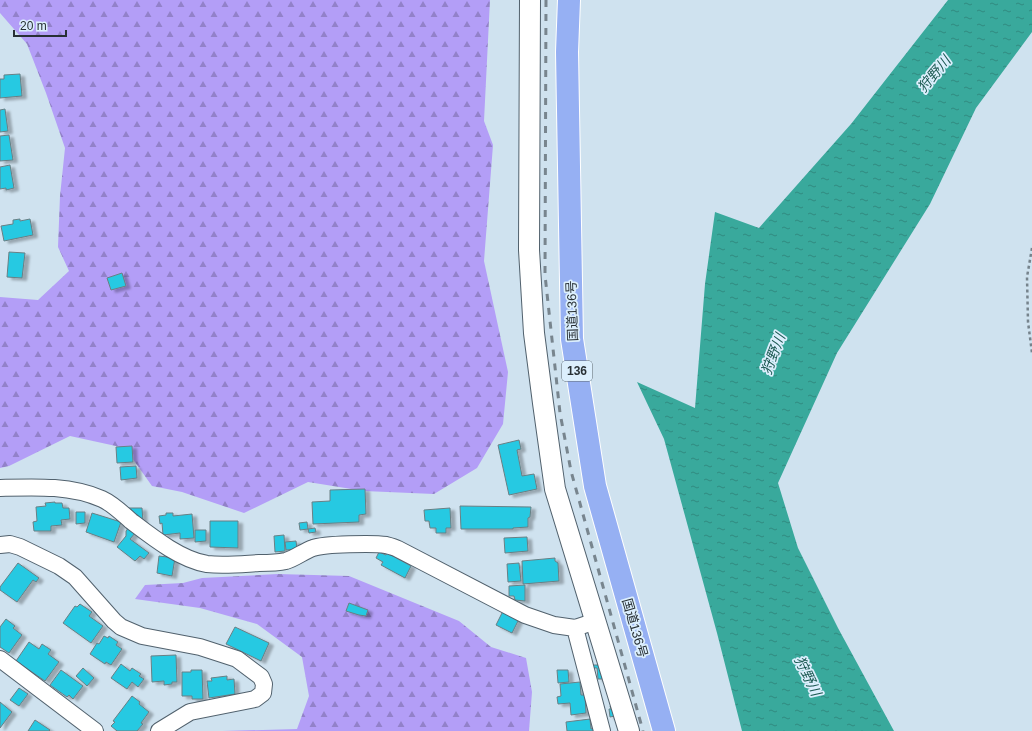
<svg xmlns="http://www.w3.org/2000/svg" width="1032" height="731" font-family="Arial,'Noto Sans JP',sans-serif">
  <defs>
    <pattern id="forest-firs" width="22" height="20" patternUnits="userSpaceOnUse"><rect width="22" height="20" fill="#b39ef7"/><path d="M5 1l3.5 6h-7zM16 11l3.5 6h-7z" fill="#9281c9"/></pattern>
    <pattern id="water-ripples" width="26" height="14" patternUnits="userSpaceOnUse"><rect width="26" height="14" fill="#39a99c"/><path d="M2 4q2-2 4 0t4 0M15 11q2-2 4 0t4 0" fill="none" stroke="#308a80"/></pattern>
    <filter id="shadow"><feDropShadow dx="4.5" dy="2.5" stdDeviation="1" flood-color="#0004"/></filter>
  </defs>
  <rect width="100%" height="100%" fill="#cfe2ef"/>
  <path fill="url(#forest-firs)" d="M0 0H490L484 121 493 145 484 261 508 372 503 424 477 468 434 494 364 491 308 482 244 513 182 492 152 486 125 448 70 436 9 466 0 468V297L38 300 69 271 58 247 60 196 65 148 46 93 27 44 0 13Z
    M278 574 349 576 459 621 491 647 526 658 532 692 529 731H222L297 729 309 696 302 657 257 624 200 608 135 599 145 585 183 583 202 578Z"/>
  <path fill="url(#water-ripples)" d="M948 0H1032V32L976 108 930 204 837 353 778 483 798 548 838 628 894 731H742L717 633 664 439 637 382 695 408 705 284 715 212 759 228 851 124Z"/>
  <path fill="#27c9e2" stroke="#697f84" filter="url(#shadow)" d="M20 74 22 96 0 98V79H4V75Z
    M5 109 8 131 0 132V110Z
    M9 135 13 160 0 161V136Z
    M10 165 14 188 6 190V188L0 189V167Z
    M20 219V221L30 219 33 235 4 241 1 226 13 224V220Z
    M9 252 25 253 22 278 7 277Z
    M122 273 126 286 111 290 107 278Z
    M519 440 521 449 517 450 522 476 534 474 537 489 509 495 498 445Z
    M132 446 133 462 117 463 116 447Z
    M136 466 137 478 121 480 120 467Z
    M365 489 366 514 359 515V522L313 524 312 502 330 501V490Z
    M55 502V503H62L63 508H69L70 519 61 520 62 525 51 526V531H34L33 522 37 521 36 507 46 506 45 503Z
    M460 506 531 507 530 517 528 518V527L513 528V529H461Z
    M129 508H142L143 522 130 512Z
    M450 508 451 528H446V533H436V528H430L429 521H425L424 510Z
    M76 512H85V523L76 524Z
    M92 513 121 522 114 542 86 532Z
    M166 513H173V516L192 514 194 538 180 539V533L163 535 162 523 160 524 159 516 166 515Z
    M210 521H238V548L210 547Z
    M307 522 308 529 300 530 299 523Z
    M129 527 136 532 130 539 149 553 144 559 140 556 135 561 117 547 126 536V531Z
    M315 528 316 532 309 533 308 529Z
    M195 530H206V541L195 542Z
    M284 535 285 551 275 552 274 536Z
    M527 537 528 551 505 553 504 538Z
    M296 541 297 549 286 550 285 542Z
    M379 552 386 555 387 553 411 566 405 578 381 565 383 562 376 558Z
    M159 556 175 558 172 576 157 573Z
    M555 558V561L558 563 559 581 523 584 522 561Z
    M18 563 39 578 36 582 33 580 17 602 0 590V587Z
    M519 563 521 581 508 582 507 564Z
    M525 585V601L515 600 514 596H509V586Z
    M349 603 368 610 366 616 359 615 346 611Z
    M80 604 92 612 89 616 103 626 91 643 63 623 75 606 77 607Z
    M503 611 519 619 512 633 496 625Z
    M6 619 15 626 13 628 22 635 9 653 0 647V627Z
    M235 627 269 643 261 661 226 644Z
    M104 636 108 638 109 636 118 642 116 645 122 649 111 665 106 662 105 664 90 654 97 643 99 644Z
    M29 642 39 649 42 644 51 650 48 654 59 662 45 681 16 661Z
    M176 655 177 682H172V684L164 685V681L152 682 151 656Z
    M121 664 130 671 132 668 141 674 139 676 144 679 138 687 132 682 127 689 111 678Z
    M593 665H600L601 673H603L604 679H598L597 668H593Z
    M83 668 94 678 87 686 76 676Z
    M61 670 83 686 73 699 69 695 67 697 50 685Z
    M191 670H202L203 699H192V696H182V672H191Z
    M557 670H568L569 682 558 683Z
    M227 676V680L234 679 235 694 209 698 207 681H212L211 678Z
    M580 682 581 695H585L586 713 571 715 570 703 558 704 557 697 561 696 560 684Z
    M19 688 28 694 19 706 10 700Z
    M132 696 140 702 139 704 149 712 141 723 143 724 137 731H117L111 726 115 722 113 721Z
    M0 702 12 712 0 728Z
    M614 705 615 716 610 717 609 709H611L610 706Z
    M590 719 591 729 594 728V731H567L566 722Z
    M35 720 50 730 49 731H28Z"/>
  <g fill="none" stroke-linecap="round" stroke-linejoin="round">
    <defs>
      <path id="minor" d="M0 488C34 487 70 485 102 499 113 504 122 513 131 521 152 537 181 560 207 564 224 566 242 564 259 563 268 563 277 563 286 561 296 558 304 551 313 548 324 544 374 543 386 545 390 546 394 547 398 549L525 615 554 625 575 628 596 621
        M0 545 10 544 20 547 59 566 75 577 114 621 121 627 142 636 200 647 237 659 261 677 264 684 263 693 255 699 190 712 159 731
        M575 628 602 731
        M0 659 95 731"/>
      <path id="tertiary" d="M530 0 529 250 534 333 543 403 555 489 629 731"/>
      <path id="trunk" d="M569 0 567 52 572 339 595 486 664 731"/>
    </defs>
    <use href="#minor" stroke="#51616d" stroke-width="18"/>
    <use href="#tertiary" stroke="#51616d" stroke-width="22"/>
    <use href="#trunk" stroke="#fff" stroke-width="24"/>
    <path stroke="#76838c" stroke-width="2.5" stroke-dasharray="3 3" stroke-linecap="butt" d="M1032 248 1027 277 1028 322 1032 353"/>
    <use href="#minor" stroke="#fff" stroke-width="16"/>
    <use href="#tertiary" stroke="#fff" stroke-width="20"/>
    <use href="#trunk" stroke="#96b0f3" stroke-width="22"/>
    <path stroke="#78858e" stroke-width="3" stroke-dasharray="7 7" stroke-linecap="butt" d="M546 0 545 275 560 413 571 471 643 731"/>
  </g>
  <g text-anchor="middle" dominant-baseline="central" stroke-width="3.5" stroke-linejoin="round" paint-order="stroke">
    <rect fill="#dceffd" stroke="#5e6971" stroke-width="1" x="562" y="361" width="30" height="20" rx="3"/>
    <g font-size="12" font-weight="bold" fill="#283035">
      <text x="577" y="371">136</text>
    </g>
    <g font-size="13" fill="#283035" stroke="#dceffd">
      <text transform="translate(572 311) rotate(-92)">国道136号</text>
      <text transform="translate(635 628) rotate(74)">国道136号</text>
    </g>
    <g font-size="14" font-style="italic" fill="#1c5952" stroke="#dceffd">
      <text transform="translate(934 74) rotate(-50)">狩野川</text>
      <text transform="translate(773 354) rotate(-69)">狩野川</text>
      <text transform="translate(808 676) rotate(64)">狩野川</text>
    </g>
  </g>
  <path d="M14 30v6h52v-6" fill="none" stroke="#283035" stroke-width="2"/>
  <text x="20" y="30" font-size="12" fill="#283035" stroke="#dceffd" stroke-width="3" paint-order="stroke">20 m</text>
</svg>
